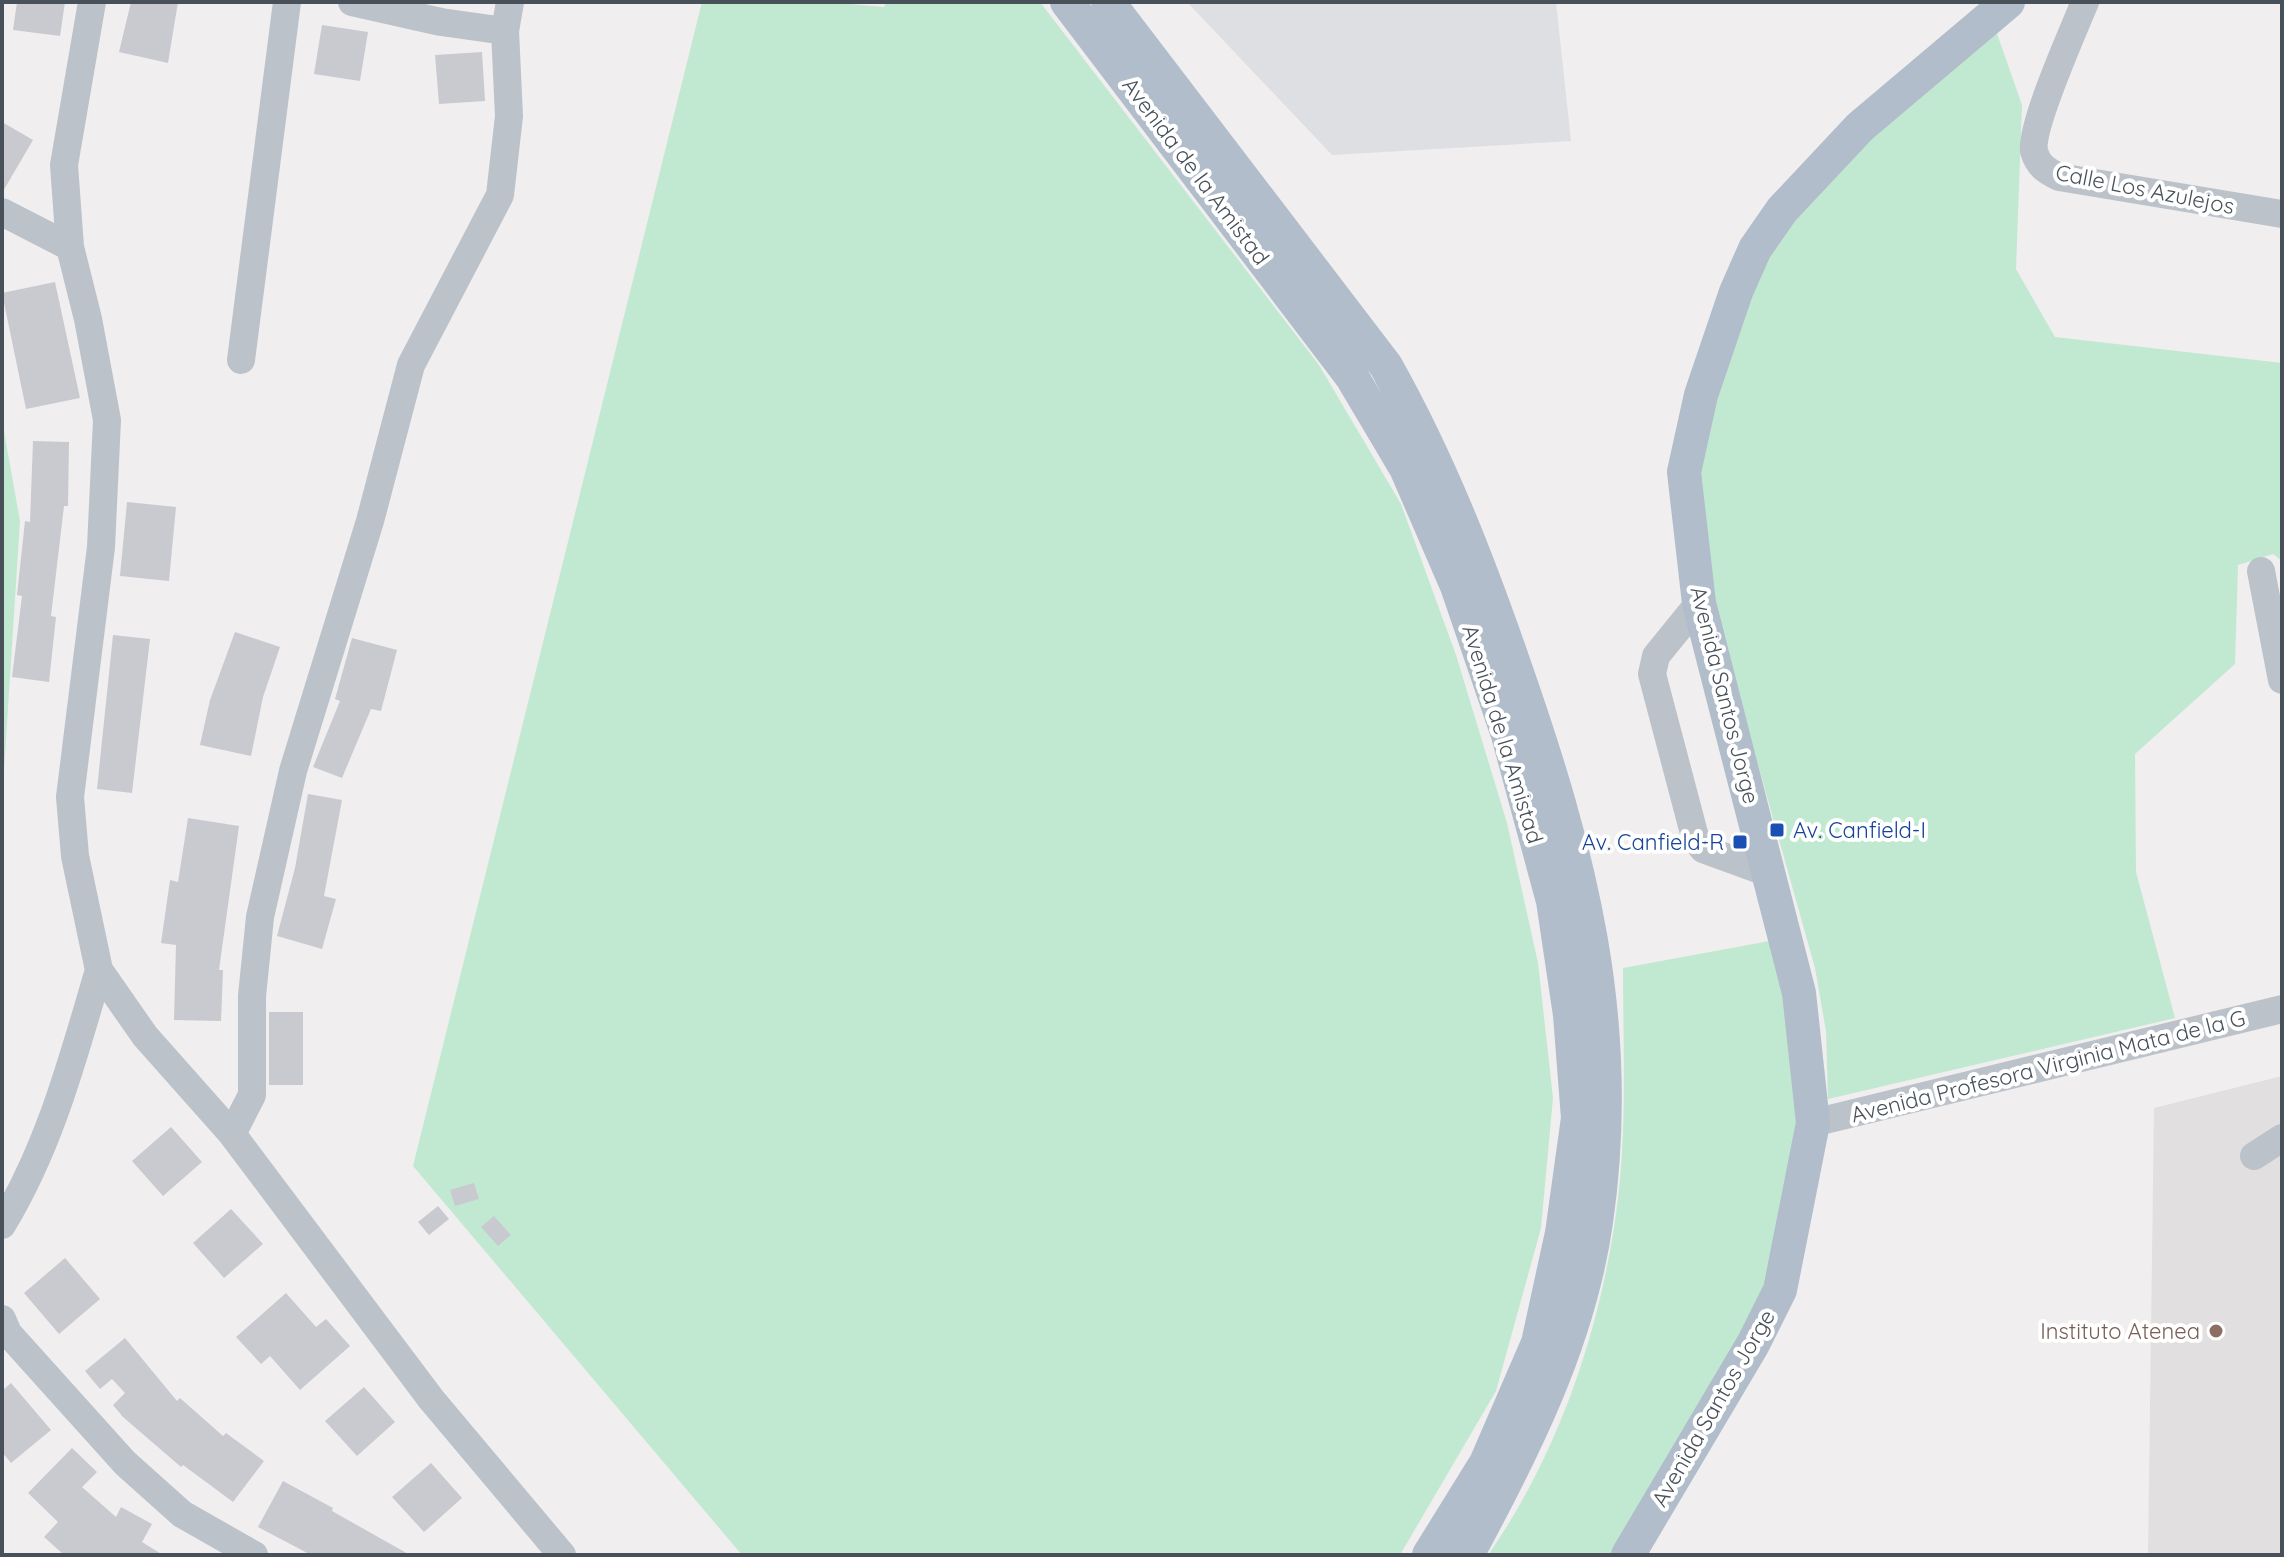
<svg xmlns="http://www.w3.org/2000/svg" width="2284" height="1557" font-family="Quicksand,sans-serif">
  <rect width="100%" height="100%" fill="#f0eeee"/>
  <path fill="#e1dfdf" d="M2282 1076V1555H2148L2154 1108Z"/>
  <path fill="#dddfe2" d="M1187 2H1556L1571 141 1332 155Z"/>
  <path fill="#c1e9d1" d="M702 2H830L884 7 886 2H1040L1319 365 1401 504 1456 655 1507 823 1538 963 1553 1098 1541 1228 1496 1391 1400 1555H742L413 1166Z
    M1995 28 2022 105 2016 269 2055 337 2282 363V561L2273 554 2238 565 2235 664 2135 754 2136 872 2175 1018 1828 1099 1826 1031 1815 968 1711 597 1700 468 1710 399 1751 274 1839 162Z
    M2 420 20 521 2 801Z
    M1775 940 1798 1068 1794 1181 1771 1270 1749 1330 1616 1555H1488C1560 1452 1603 1323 1618 1198 1627 1122 1623 1044 1623 968Z"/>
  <path fill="#c9cad0" d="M17 2H65L60 36 13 30Z
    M131 2H178L168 63 119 52Z
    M322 25 368 32 360 81 314 74Z
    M482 52 485 101 439 104 435 55Z
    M2 122 33 140 2 193Z
    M55 282 80 398 26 409 2 293Z
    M33 441 69 442 68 506H64L51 616 56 617 49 682 12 677 22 596 17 595 20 567 25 521 30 522Z
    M127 502 176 507 169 581 120 576Z
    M235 632 280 647 263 697 251 756 200 745 210 700Z
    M113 635 150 639 132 793 97 789Z
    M352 638 397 650 381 711 371 709 342 778 313 767 340 701 335 699Z
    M308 794 342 800 324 896 336 899 322 949 277 936 295 868Z
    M188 818 239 826 219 970H223L221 1021 174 1020 176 945 161 943 170 880 178 882Z
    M269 1012H303V1085H269Z
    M171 1127 202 1162 163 1196 132 1161Z
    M474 1183 479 1199 455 1206 450 1190Z
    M438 1206 449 1219 429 1235 418 1222Z
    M231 1209 263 1244 224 1278 193 1243Z
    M494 1216 511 1235 498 1246 481 1227Z
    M65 1258 100 1299 59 1334 24 1293Z
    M286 1293 316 1327 326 1319 350 1346 300 1390 270 1356 261 1364 236 1337Z
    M125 1338 177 1401 180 1398 223 1436 226 1433 264 1461 233 1502 183 1465 181 1467 123 1417 113 1405 125 1393 112 1379 100 1389 85 1371Z
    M11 1383 51 1430 11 1463 2 1452V1391Z
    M364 1387 395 1422 357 1456 325 1421Z
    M72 1448 97 1472 82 1487 116 1517 121 1507 152 1524 142 1542 163 1555H64L44 1537 58 1522 28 1493Z
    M431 1463 462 1498 424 1532 392 1497Z
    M283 1481 333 1508 332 1511 410 1555H311L258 1527Z"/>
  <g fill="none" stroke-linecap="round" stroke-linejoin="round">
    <path stroke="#bbc2c9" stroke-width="28" d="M92 2 64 165 70 247 88 319 107 420 101 547 70 797 75 856 99 970 145 1036 232 1134 431 1399 562 1555
      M352 2 441 22 505 31
      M2085 2C2074 29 2030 127 2034 151 2038 166 2047 171 2059 177L2282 214
      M2 212 70 247
      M241 360 287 2
      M2261 571 2282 680
      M1699 603 1656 656 1652 674 1695 837 1703 849 1769 873
      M1813 1123 2282 1009
      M232 1134 252 1095V996L260 917 293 771 370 521 411 365 500 195 509 116 505 31 510 2
      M2254 1156 2282 1138
      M2 1225C50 1146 73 1058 99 970
      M2 1319 8 1333 125 1463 182 1514 254 1555"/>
    <path stroke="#b1bdca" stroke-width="34" d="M1067 2 1352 377 1406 468 1457 586 1508 735 1553 901 1570 1015 1578 1118 1562 1233 1538 1343 1486 1463 1429 1555
      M1108 2 1386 366C1440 462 1479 563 1515 667 1580 853 1625 1022 1596 1222 1579 1341 1524 1450 1467 1555
      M1628 1555 1753 1344 1780 1290 1813 1123 1799 993 1699 603 1684 472 1701 395 1736 292 1755 249 1782 210 1860 127 2008 2"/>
  </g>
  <g fill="#1a4fb4" stroke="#fff" stroke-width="3">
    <rect x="1769" y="822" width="16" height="16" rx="4"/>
    <rect x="1732" y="834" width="16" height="16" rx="4"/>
  </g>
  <circle fill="#8d6e63" stroke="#fff" stroke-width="3" cx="2216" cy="1331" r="8"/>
  <g text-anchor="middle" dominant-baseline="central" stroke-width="8" stroke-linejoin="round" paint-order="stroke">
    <g font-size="22" fill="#485159" stroke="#fff">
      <text transform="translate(1196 171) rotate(53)">Avenida de la Amistad</text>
      <text transform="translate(2145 189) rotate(11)">Calle Los Azulejos</text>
      <text transform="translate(1725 695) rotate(76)">Avenida Santos Jorge</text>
      <text transform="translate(1503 734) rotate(73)">Avenida de la Amistad</text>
      <text transform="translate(2048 1066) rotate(-14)">Avenida Profesora Virginia Mata de la G</text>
      <text transform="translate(1713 1408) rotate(-60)">Avenida Santos Jorge</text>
    </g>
    <g font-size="22" fill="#164399" stroke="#fff" text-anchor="start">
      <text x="1793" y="830">Av. Canfield-I</text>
      <text x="1724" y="842" text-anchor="end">Av. Canfield-R</text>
    </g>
    <g font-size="22" fill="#785e54" stroke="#fff" text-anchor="end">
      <text x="2200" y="1331">Instituto Atenea</text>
    </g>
  </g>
  <rect width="2284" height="1557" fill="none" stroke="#485159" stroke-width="8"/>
</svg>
